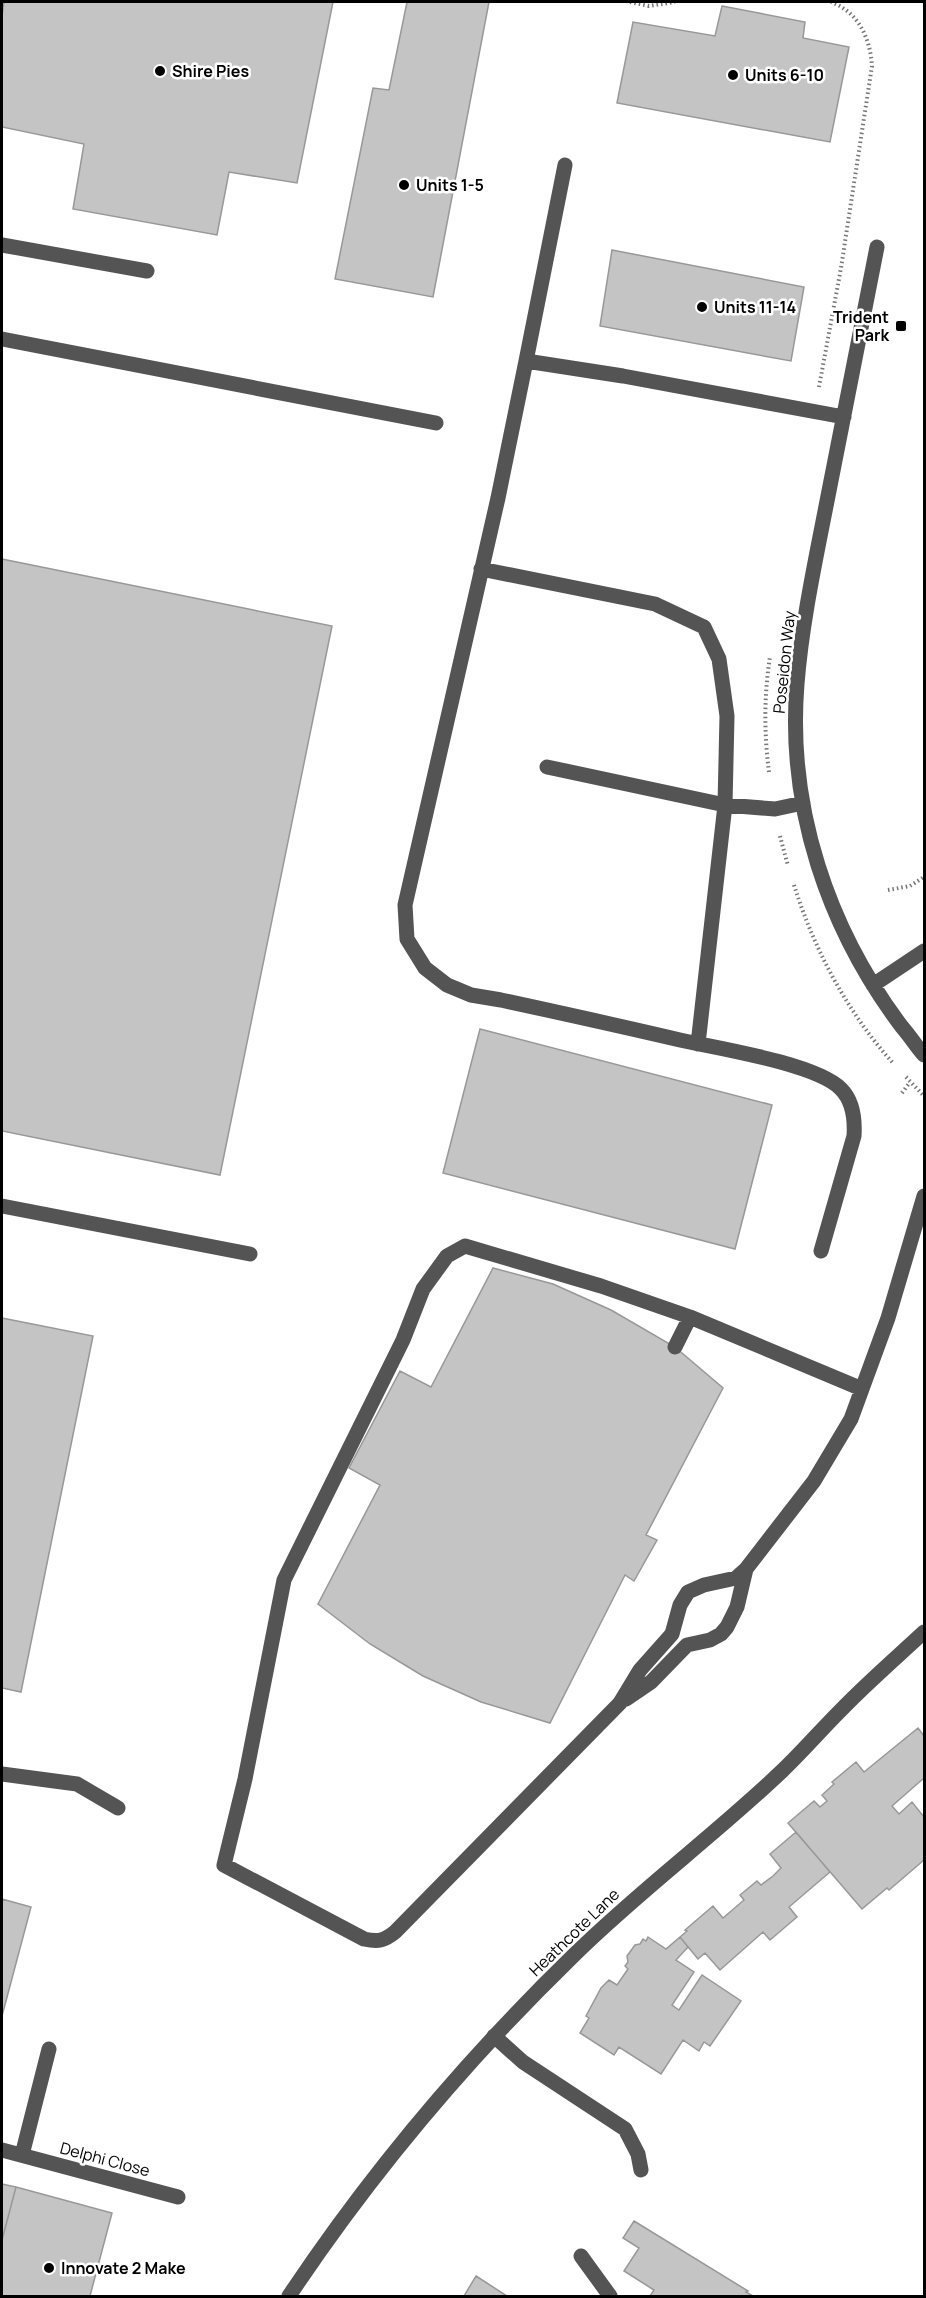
<svg xmlns="http://www.w3.org/2000/svg" width="926" height="2298" font-family="Manrope,sans-serif">
  <rect width="100%" height="100%" fill="#fff"/>
  <path fill="#c4c4c4" stroke="#989898" stroke-width="1.5" d="M4 2H333L297 183 229 172 217 235 73 209 84 144 2 127V16Z
    M407 2H489L433 297 335 279 373 88 389 90Z
    M722 6 805 22 803 38 849 47 830 142 617 103 633 22 715 36Z
    M612 250 804 287 791 361 600 326Z
    M2 559 332 626 220 1175 2 1131Z
    M480 1029 772 1105 735 1249 443 1173Z
    M493 1268 553 1284 611 1310 675 1347 723 1388 646 1535 657 1540 634 1581 625 1575 550 1723 481 1702 423 1676 370 1644 318 1604 380 1485 349 1468 400 1371 431 1387Z
    M2 1318 93 1336 21 1692 2 1688Z
    M918 1728 924 1736V1778L892 1806 899 1814 912 1802 924 1817V1860L889 1890 887 1888 862 1909 788 1823 814 1801 820 1807 827 1801 822 1795 834 1784 832 1782 856 1762 864 1772Z
    M796 1832 830 1872 789 1907 797 1917 770 1940 763 1932 720 1970 705 1953 698 1959 680 1937 687 1931 685 1930 713 1906 723 1918 744 1900 740 1895 757 1881 761 1885 773 1876 781 1868 770 1854Z
    M2 1899 31 1907 2 2016Z
    M648 1937 666 1949 680 1937 688 1947 676 1960 694 1972 672 2005 679 2010 702 1975 741 2001 710 2046 704 2042 699 2051 683 2040 661 2074 619 2047 614 2055 580 2033 589 2018 586 2016 601 1988 609 1980 617 1985 628 1969 625 1966 628 1962 627 1956 635 1945 640 1944 643 1939 646 1941Z
    M2 2184 16 2187 2 2240Z
    M16 2187 112 2213 90 2296H2V2240Z
    M634 2221 748 2291 746 2292 753 2296H650L654 2290 624 2271 639 2248 623 2238Z
    M476 2276 507 2296H464Z"/>
  <g fill="none" stroke-linecap="round" stroke-linejoin="round">
    <path stroke="#767676" stroke-width="4" stroke-dasharray="1.5 3" stroke-linecap="butt" d="M630 2 649 6 675 2
      M819 387 841 268 872 66C870 37 858 12 831 2
      M769 772C764 735 764 694 770 657
      M780 836 788 866
      M794 885C814 949 847 1012 893 1063
      M888 890 910 886 924 877
      M906 1077 924 1096
      M902 1093 910 1082"/>
    <path stroke="#545454" stroke-width="15" d="M565 165 526 361 623 376 844 417
      M2 245 147 271
      M877 247C861 330 844 413 828 496 816 558 802 621 797 684 787 808 828 929 902 1027 910 1036 916 1046 924 1055
      M2 339 436 423
      M526 361 498 498 405 905 407 939 425 968 447 985 471 995 501 1000C561 1013 620 1026 680 1040 717 1048 817 1064 841 1089 853 1101 855 1120 854 1136L821 1251
      M481 569 655 604 704 627 719 659 727 716 725 805 698 1044
      M547 767 725 805 775 809 803 803
      M873 985 924 951
      M2 1206 250 1254
      M675 1347 690 1317
      M862 1389 690 1317 601 1286 465 1246 447 1256 423 1289 403 1340 284 1580 245 1779 224 1865 364 1939C378 1942 384 1941 395 1932L620 1703 640 1670 672 1634 680 1605 688 1592 704 1585 736 1578 746 1569 814 1481 851 1419 888 1318 924 1196
      M626 1699 651 1682 687 1645 710 1640 721 1634 727 1627 737 1607 746 1569
      M2 1774 77 1784 118 1808
      M494 2036 523 2062 625 2129 638 2154 641 2170
      M2 2150 178 2197
      M22 2155 49 2049
      M581 2256 610 2296
      M289 2296C371 2173 468 2058 574 1955 640 1890 715 1835 782 1771 802 1752 820 1731 840 1711 867 1683 896 1658 924 1632"/>
  </g>
  <g fill="#000" stroke="#fff" stroke-width="2">
    <circle cx="160" cy="71" r="6"/>
    <circle cx="733" cy="75" r="6"/>
    <circle cx="404" cy="185" r="6"/>
    <circle cx="702" cy="307" r="6"/>
    <rect x="895" y="320" width="12" height="12" rx="3"/>
    <circle cx="49" cy="2268" r="6"/>
  </g>
  <g text-anchor="middle" dominant-baseline="central" stroke-width="5" stroke-linejoin="round" paint-order="stroke">
    <g font-size="16" font-weight="bold" fill="#000" stroke="#fff" text-anchor="start">
      <text x="172" y="71">Shire Pies</text>
      <text x="745" y="75">Units 6-10</text>
      <text x="416" y="185">Units 1-5</text>
      <text x="714" y="307">Units 11-14</text>
      <text x="889" y="317" text-anchor="end">Trident<tspan x="889" dy="18">Park</tspan></text>
      <text x="61" y="2268">Innovate 2 Make</text>
    </g>
    <g font-size="16" fill="#000" stroke="#fff">
      <text transform="translate(784 662) rotate(-84)">Poseidon Way</text>
      <text transform="translate(574 1932) rotate(-44)">Heathcote Lane</text>
      <text transform="translate(105 2159) rotate(15)">Delphi Close</text>
    </g>
  </g>
  <rect width="926" height="2298" fill="none" stroke="#000000" stroke-width="6"/>
</svg>
